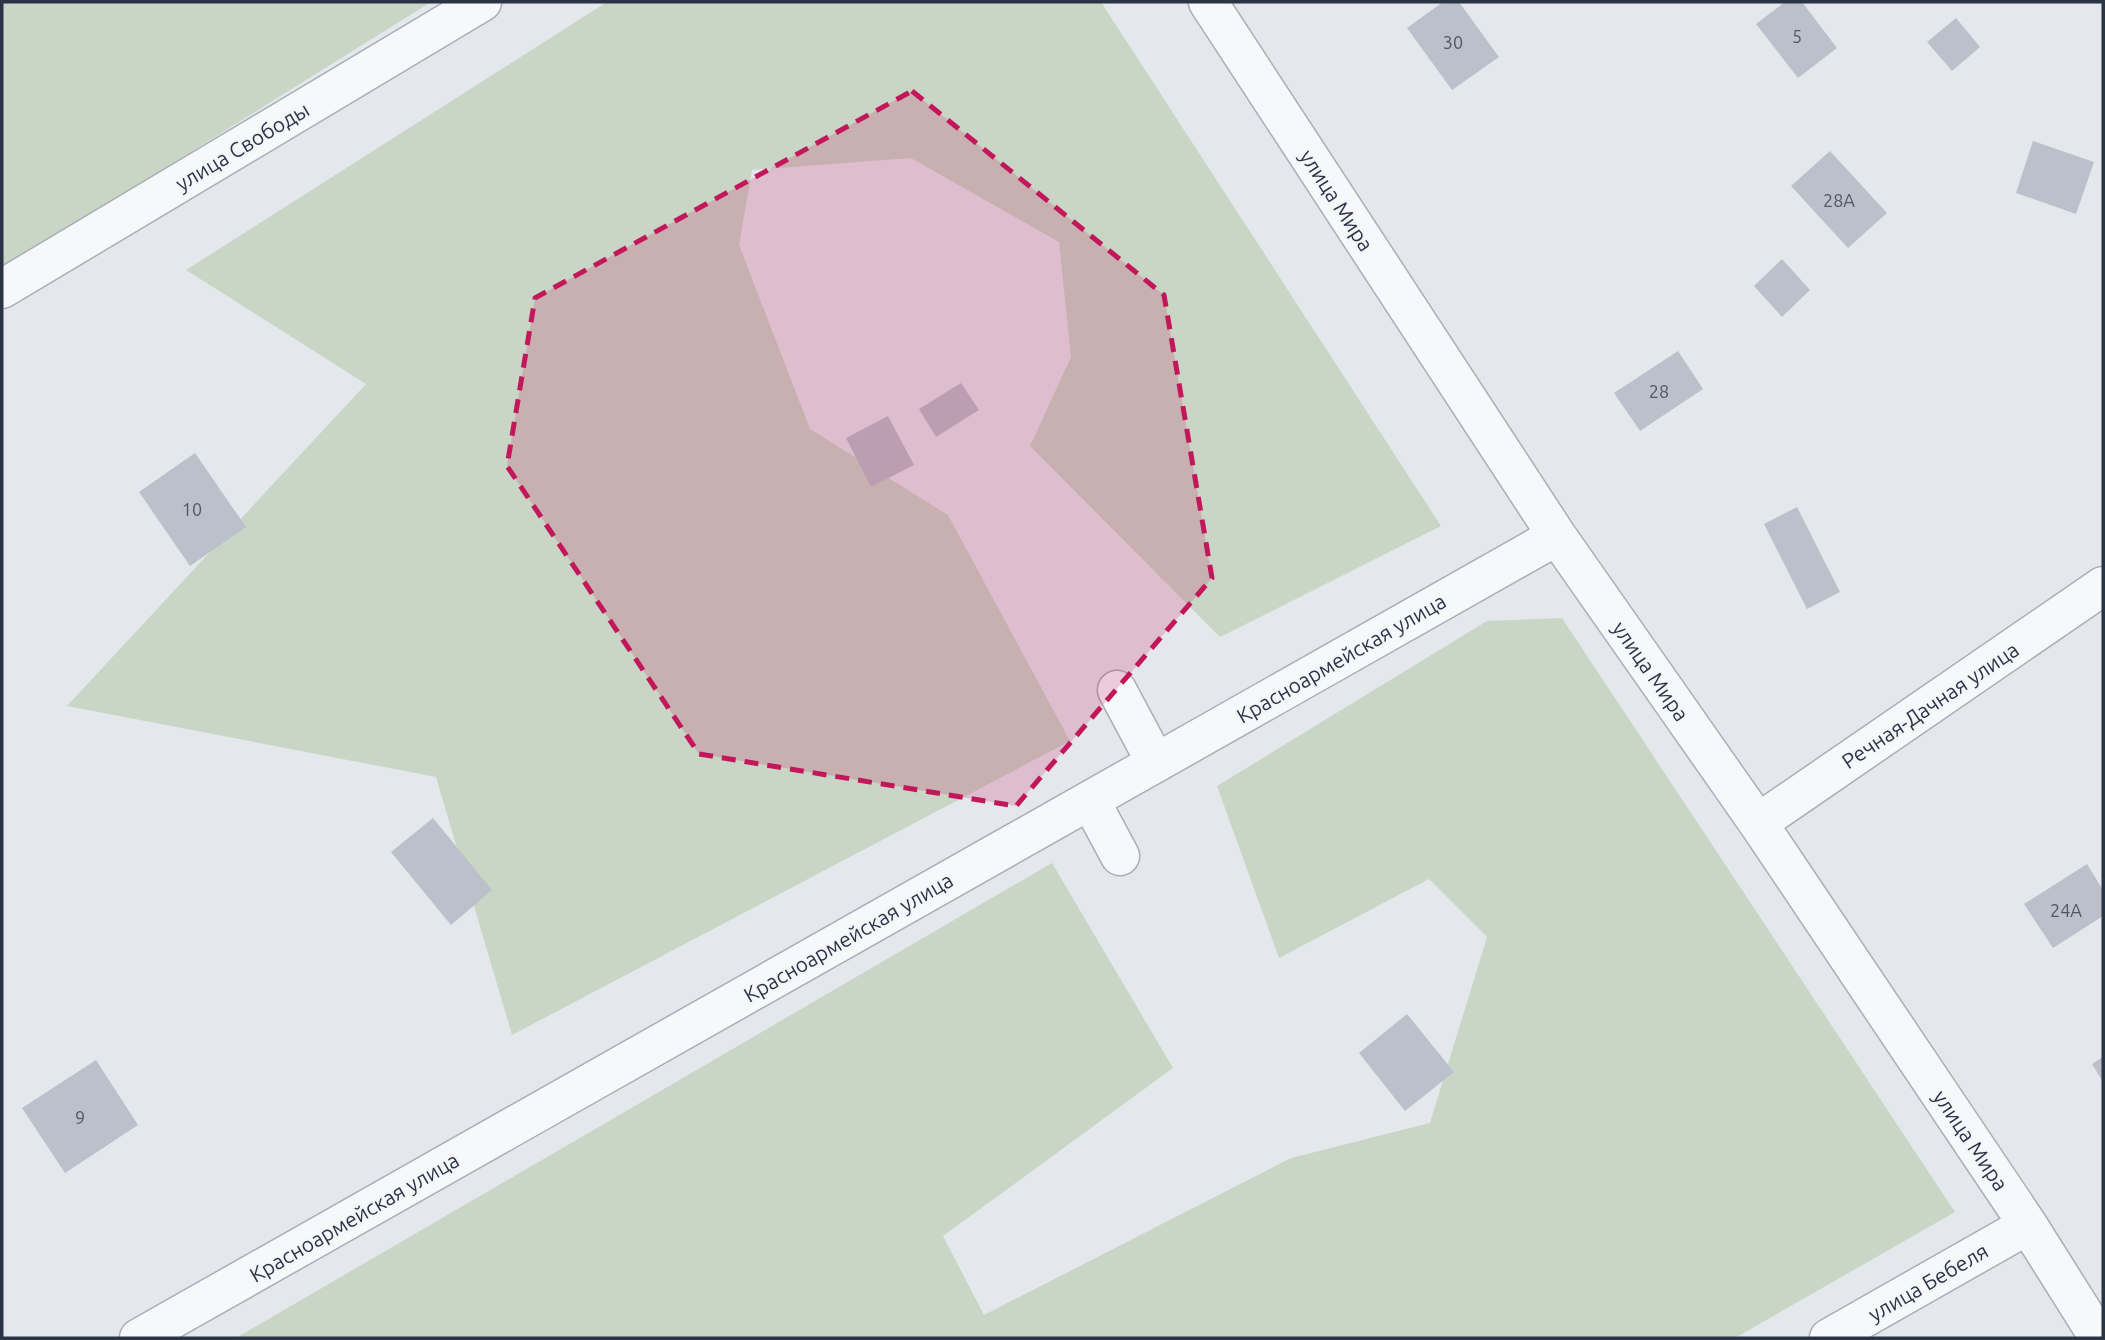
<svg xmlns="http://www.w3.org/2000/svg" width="2105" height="1340" font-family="Ubuntu,sans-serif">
  <rect width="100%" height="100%" fill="#e4e7ec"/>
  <path fill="#c9d6c5" d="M2 2H431L2 270Z
    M607 2H1101L1441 526 1220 637 1030 446 1071 357 1059 242 911 158 752 170 739 245 810 429 948 515 1070 741 512 1035 436 777 67 706 366 384 186 270Z
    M1562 618 1955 1212 1735 1338H236L1052 863 1173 1068 943 1236 984 1315 1291 1158 1430 1123 1487 937 1429 879 1279 958 1217 786 1487 621Z"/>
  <path fill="#bbc0ca" d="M1443 2H1459L1499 57 1452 90 1407 28Z
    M1785 2H1802L1837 48 1798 78 1756 24Z
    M1956 18 1980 47 1952 71 1927 42Z
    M2033 141 2094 162 2076 214 2016 193Z
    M1830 151 1887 213 1848 248 1791 186Z
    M1782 259 1810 290 1782 317 1754 286Z
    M1678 351 1703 389 1640 431 1614 393Z
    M961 383 979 410 936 437 919 409Z
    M888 416 914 465 871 487 846 438Z
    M195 453 246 527 190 566 139 492Z
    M1797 507 1840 592 1807 609 1764 524Z
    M433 818 492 890 451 925 391 852Z
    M2087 864 2103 890V916L2053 948 2024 904Z
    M1407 1014 1454 1072 1405 1111 1359 1053Z
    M2103 1057V1082L2092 1064Z
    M96 1060 138 1125 65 1173 22 1108Z"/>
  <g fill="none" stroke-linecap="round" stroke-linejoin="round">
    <defs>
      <path id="minor" d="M1208 2 1557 536 1758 823 2028 1225 2099 1338
        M2 289 482 2
        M1117 690 1156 763
        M1090 800 1120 856
        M1758 823 2103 586
        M139 1338 1557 536
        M1829 1338 2028 1225"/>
    </defs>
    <use href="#minor" stroke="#a9aeb7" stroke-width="41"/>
    <use href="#minor" stroke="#f7f8fa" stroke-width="38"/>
  </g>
  <path fill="#c2185b" fill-opacity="0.2" stroke="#c2185b" stroke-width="5" stroke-dasharray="14 9" stroke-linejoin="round" d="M912 91 1164 295 1212 578 1016 806 699 754 507 466 535 298Z"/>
  <g text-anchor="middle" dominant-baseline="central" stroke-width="5" stroke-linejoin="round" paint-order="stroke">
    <g font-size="18" fill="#4f5766">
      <text x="1797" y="36">5</text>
      <text x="1453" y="42">30</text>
      <text x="1839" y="200">28А</text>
      <text x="1659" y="391">28</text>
      <text x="192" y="509">10</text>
      <text x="2066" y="910">24А</text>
      <text x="80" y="1117">9</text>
    </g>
    <g font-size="21" fill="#2b3445" stroke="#f4f6f9">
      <text transform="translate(242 146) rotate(-31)">улица Свободы</text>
      <text transform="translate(1337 200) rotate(57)">улица Мира</text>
      <text transform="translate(1341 658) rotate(-30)">Красноармейская улица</text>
      <text transform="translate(1651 671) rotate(55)">улица Мира</text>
      <text transform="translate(1930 705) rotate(-34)">Речная-Дачная улица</text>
      <text transform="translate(848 937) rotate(-30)">Красноармейская улица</text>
      <text transform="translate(1971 1140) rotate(56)">улица Мира</text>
      <text transform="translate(354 1217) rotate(-30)">Красноармейская улица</text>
      <text transform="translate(1928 1282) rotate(-30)">улица Бебеля</text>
    </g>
  </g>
  <rect width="2105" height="1340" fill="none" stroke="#2b3445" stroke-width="7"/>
</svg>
